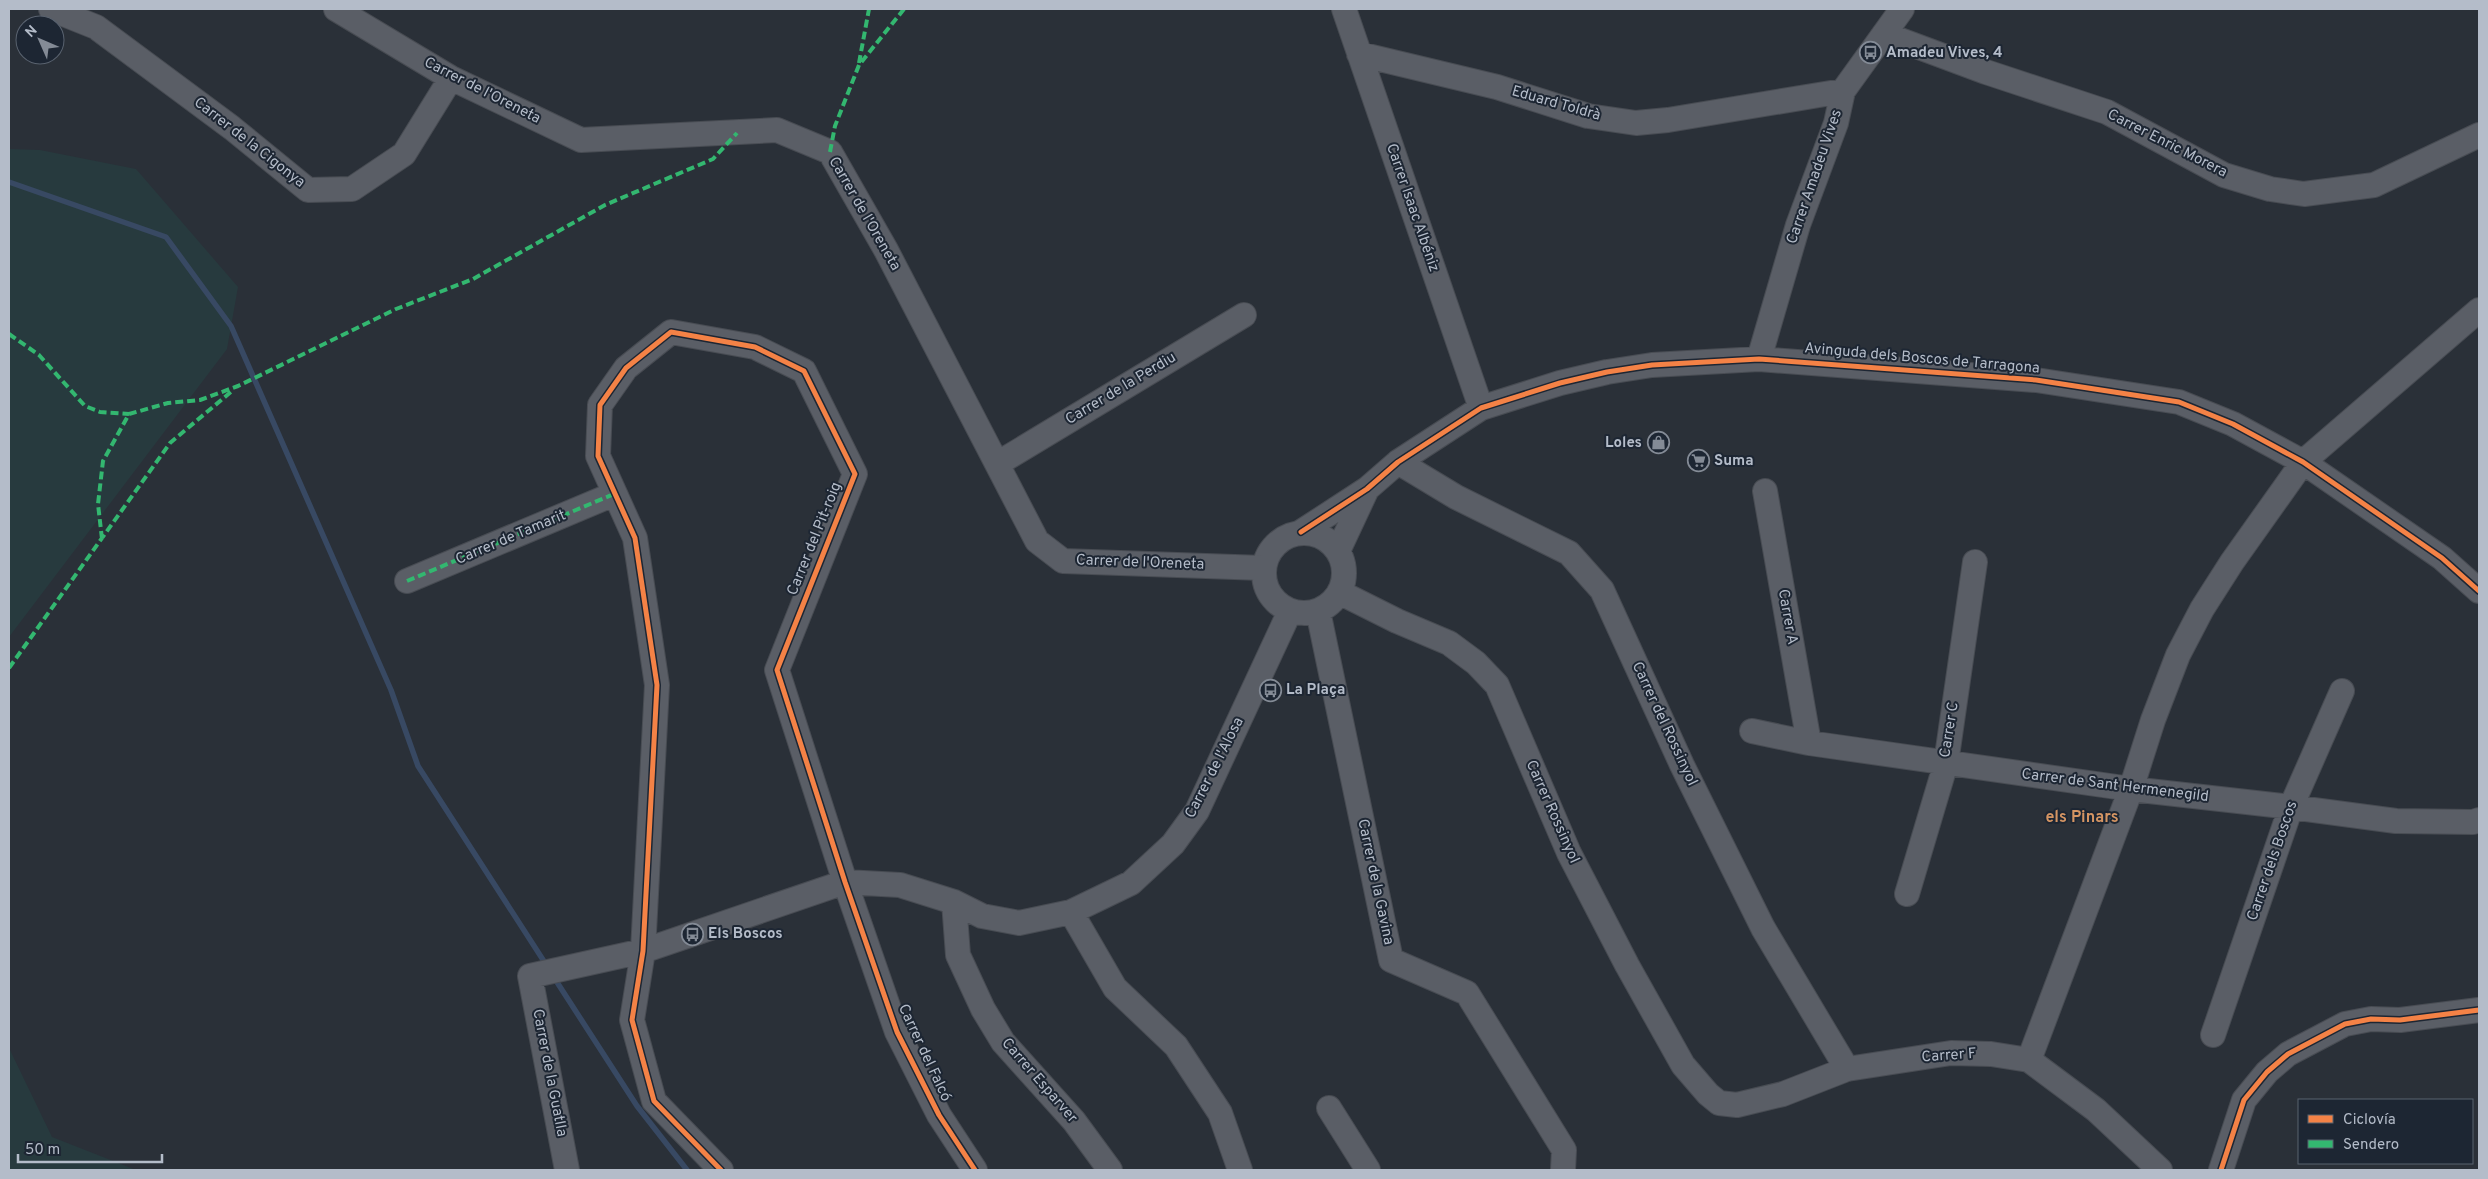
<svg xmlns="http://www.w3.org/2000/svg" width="2488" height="1179" font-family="Overpass,sans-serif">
  <rect width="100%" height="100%" fill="#2a3038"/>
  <path fill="#273a3e" d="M9 149 40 150 136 169 238 287 227 349 9 637Z
    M9 1048 52 1137 136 1170H9Z"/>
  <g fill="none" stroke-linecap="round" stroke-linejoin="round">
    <path stroke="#384963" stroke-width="5.5" d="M9 182 166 237 231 326 391 690 418 766 547 966
      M553 976 637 1106 687 1170"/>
    <defs>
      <path id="street" d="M51 9 96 27 232 128 308 190 352 189 404 154 451 78
        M336 9 451 78 581 140 777 130 830 152 886 250 1037 541 1063 561 1263 568
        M1344 9 1481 408
        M1884 34 1986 72 2107 112 2224 175 2270 189 2304 194 2374 185 2479 135
        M1359 54 1497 87 1588 116 1636 123 1668 120 1843 91
        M1759 359 1798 225 1836 123 1843 91 1902 9
        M1398 462 1456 497 1569 553 1602 590 1682 765 1763 928 1847 1069
        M997 464 1244 315
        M1765 491 1809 743
        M1301 532 1367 489 1398 462 1481 408 1560 383 1607 372 1652 365 1759 359 2036 380 2179 402 2233 424 2303 462 2442 558 2479 591
        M1264 573a40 40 0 1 1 80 0a40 40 0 1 1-80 0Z
        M1338 551 1367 489
        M407 581 614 494
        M1339 592 1397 621 1449 643 1476 663 1497 685 1569 853 1627 965 1683 1065 1708 1094 1719 1103 1737 1105 1783 1094 1847 1069 1951 1053 1991 1054 2029 1060 2096 1110 2160 1170
        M1318 611 1391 960 1467 993 1564 1150 1563 1170
        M1752 731 1809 743 2131 789 2291 807 2396 821 2473 822 2479 820
        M1907 894 1946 763 1975 562
        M954 902 958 955 983 1009 1003 1042 1074 1121 1110 1170
        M1071 912 1115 988 1176 1046 1220 1113 1240 1170
        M2213 1035 2291 807 2342 691
        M2029 1060 2131 789 2153 720 2178 655 2202 609 2232 562 2303 462 2479 310
        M1329 1108 1368 1170
        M567 1170 530 976 643 951 845 882 900 885 954 902 982 916 1019 923 1071 912 1131 883 1173 844 1197 811 1290 611
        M721 1170 654 1101 632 1020 643 951 657 685 635 538 598 456 600 405 626 368 671 332 755 347 804 371 855 474 777 670 845 882 897 1032 939 1115 975 1170
        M2221 1170 2244 1100 2267 1072 2288 1054 2345 1024 2371 1019 2400 1020 2479 1010"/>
    </defs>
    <use href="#street" stroke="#484c53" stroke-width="26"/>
    <use href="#street" stroke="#5a5e66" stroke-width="24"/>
    <path stroke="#33b770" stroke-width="4" stroke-dasharray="8 4" stroke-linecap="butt" d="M859 63 869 9
      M830 152 835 126 859 65 904 9
      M9 334 39 355 85 406 100 412 129 414
      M102 539 98 504 103 461 129 414 168 403 200 400 238 386 396 309 473 279 605 205 713 159 737 133
      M407 581 614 494
      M9 668 170 443 232 391"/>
    <defs>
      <path id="cycleway" d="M1301 532 1367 489 1398 462 1481 408 1560 383 1607 372 1652 365 1759 359 2036 380 2179 402 2233 424 2303 462 2442 558 2479 591
        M721 1170 654 1101 632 1020 643 951 657 685 635 538 598 456 600 405 626 368 671 332 755 347 804 371 855 474 777 670 845 882 897 1032 939 1115 975 1170
        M2221 1170 2244 1100 2267 1072 2288 1054 2345 1024 2371 1019 2400 1020 2479 1010"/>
    </defs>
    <use href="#cycleway" stroke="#1d2633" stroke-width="8"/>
    <use href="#cycleway" stroke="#f48246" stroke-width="5"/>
  </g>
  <defs>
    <symbol id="bus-ring" viewBox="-11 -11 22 22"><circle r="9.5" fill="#1d2633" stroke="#848b96" stroke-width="1.5"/><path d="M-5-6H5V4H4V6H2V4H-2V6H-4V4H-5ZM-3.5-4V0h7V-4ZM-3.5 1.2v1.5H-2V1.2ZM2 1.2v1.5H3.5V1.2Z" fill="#848b96"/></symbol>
    <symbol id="shop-ring" viewBox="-11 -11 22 22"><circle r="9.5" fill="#1d2633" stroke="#848b96" stroke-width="1.5"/><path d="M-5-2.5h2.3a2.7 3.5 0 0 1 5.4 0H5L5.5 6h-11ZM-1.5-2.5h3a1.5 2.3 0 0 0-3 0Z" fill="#848b96"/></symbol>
    <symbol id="supermarket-ring" viewBox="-11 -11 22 22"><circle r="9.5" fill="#1d2633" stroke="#848b96" stroke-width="1.5"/><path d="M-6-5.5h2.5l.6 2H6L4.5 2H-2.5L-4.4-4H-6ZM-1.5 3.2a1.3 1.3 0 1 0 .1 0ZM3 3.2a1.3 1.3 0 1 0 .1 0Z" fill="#848b96"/></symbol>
  </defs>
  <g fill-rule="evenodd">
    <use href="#bus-ring" x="1858" y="40" width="25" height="25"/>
    <use href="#shop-ring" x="1646" y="430" width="25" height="25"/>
    <use href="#supermarket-ring" x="1686" y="448" width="25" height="25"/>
    <use href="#bus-ring" x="1258" y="678" width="25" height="25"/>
    <use href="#bus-ring" x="680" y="922" width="25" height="25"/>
  </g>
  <g text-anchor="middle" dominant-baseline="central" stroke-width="4" stroke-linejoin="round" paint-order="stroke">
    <g font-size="15" font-weight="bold" fill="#b4bcc9" stroke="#1d2633" text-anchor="start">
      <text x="1886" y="53">Amadeu Vives, 4</text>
      <text x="1642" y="443" text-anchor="end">Loles</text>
      <text x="1714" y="461">Suma</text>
      <text x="1286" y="690">La Plaça</text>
      <text x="708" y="934">Els Boscos</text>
    </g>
    <g font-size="15" fill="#b4bcc9" stroke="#1d2633">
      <text transform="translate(482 91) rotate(27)">Carrer de l'Oreneta</text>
      <text transform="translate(1556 104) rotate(16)">Eduard Toldrà</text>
      <text transform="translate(249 143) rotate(38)">Carrer de la Cigonya</text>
      <text transform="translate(2167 144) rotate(27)">Carrer Enric Morera</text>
      <text transform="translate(1815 177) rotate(-71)">Carrer Amadeu Vives</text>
      <text transform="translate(1412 208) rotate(71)">Carrer Isaac Albéniz</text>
      <text transform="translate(864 214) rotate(60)">Carrer de l'Oreneta</text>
      <text transform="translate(1922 359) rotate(5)">Avinguda dels Boscos de Tarragona</text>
      <text transform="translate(1121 389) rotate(-31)">Carrer de la Perdiu</text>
      <text transform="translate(511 538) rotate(-23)">Carrer de Tamarit</text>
      <text transform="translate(815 539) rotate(-68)">Carrer del Pit-roig</text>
      <text transform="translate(1140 563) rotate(2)">Carrer de l'Oreneta</text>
      <text transform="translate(1787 617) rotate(80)">Carrer A</text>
      <text transform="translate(1664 724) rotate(65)">Carrer del Rossinyol</text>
      <text transform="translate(1950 730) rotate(-81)">Carrer C</text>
      <text transform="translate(1215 768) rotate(-63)">Carrer de l'Alosa</text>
      <text transform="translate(2115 786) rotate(7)">Carrer de Sant Hermenegild</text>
      <text transform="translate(1552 812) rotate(66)">Carrer Rossinyol</text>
      <text transform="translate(2273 861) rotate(-71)">Carrer dels Boscos</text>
      <text transform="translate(1375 882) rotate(78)">Carrer de la Gavina</text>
      <text transform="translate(924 1053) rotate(65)">Carrer del Falcó</text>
      <text transform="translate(1949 1056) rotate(-4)">Carrer F</text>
      <text transform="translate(549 1073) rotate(79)">Carrer de la Guatlla</text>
      <text transform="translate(1039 1081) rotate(49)">Carrer Esparver</text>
    </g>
    <g font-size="16" font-weight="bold" fill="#d59563" stroke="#1d2633">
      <text x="2082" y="818">els Pinars</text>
    </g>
  </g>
  <rect width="2488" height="1179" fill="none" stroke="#b4bcc9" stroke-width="20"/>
  <rect x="2298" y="1099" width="175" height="65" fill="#1d2633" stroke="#59626f"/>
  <rect x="2308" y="1115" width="25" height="8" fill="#f48246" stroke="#59626f"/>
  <text x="2343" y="1124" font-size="15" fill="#b4bcc9">Ciclovía</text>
  <rect x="2308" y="1140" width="25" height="8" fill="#33b770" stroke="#59626f"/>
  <text x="2343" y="1149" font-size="15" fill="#b4bcc9">Sendero</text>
  <g transform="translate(40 40) rotate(315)"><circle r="24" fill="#1d2633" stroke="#59626f"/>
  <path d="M0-4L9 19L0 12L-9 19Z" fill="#848b96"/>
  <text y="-8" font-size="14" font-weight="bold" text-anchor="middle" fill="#b4bcc9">N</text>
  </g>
  <path d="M18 1154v8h144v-8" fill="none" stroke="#b4bcc9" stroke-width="2.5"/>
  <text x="25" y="1154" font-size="15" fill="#b4bcc9" stroke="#1d2633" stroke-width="4" paint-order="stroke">50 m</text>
</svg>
